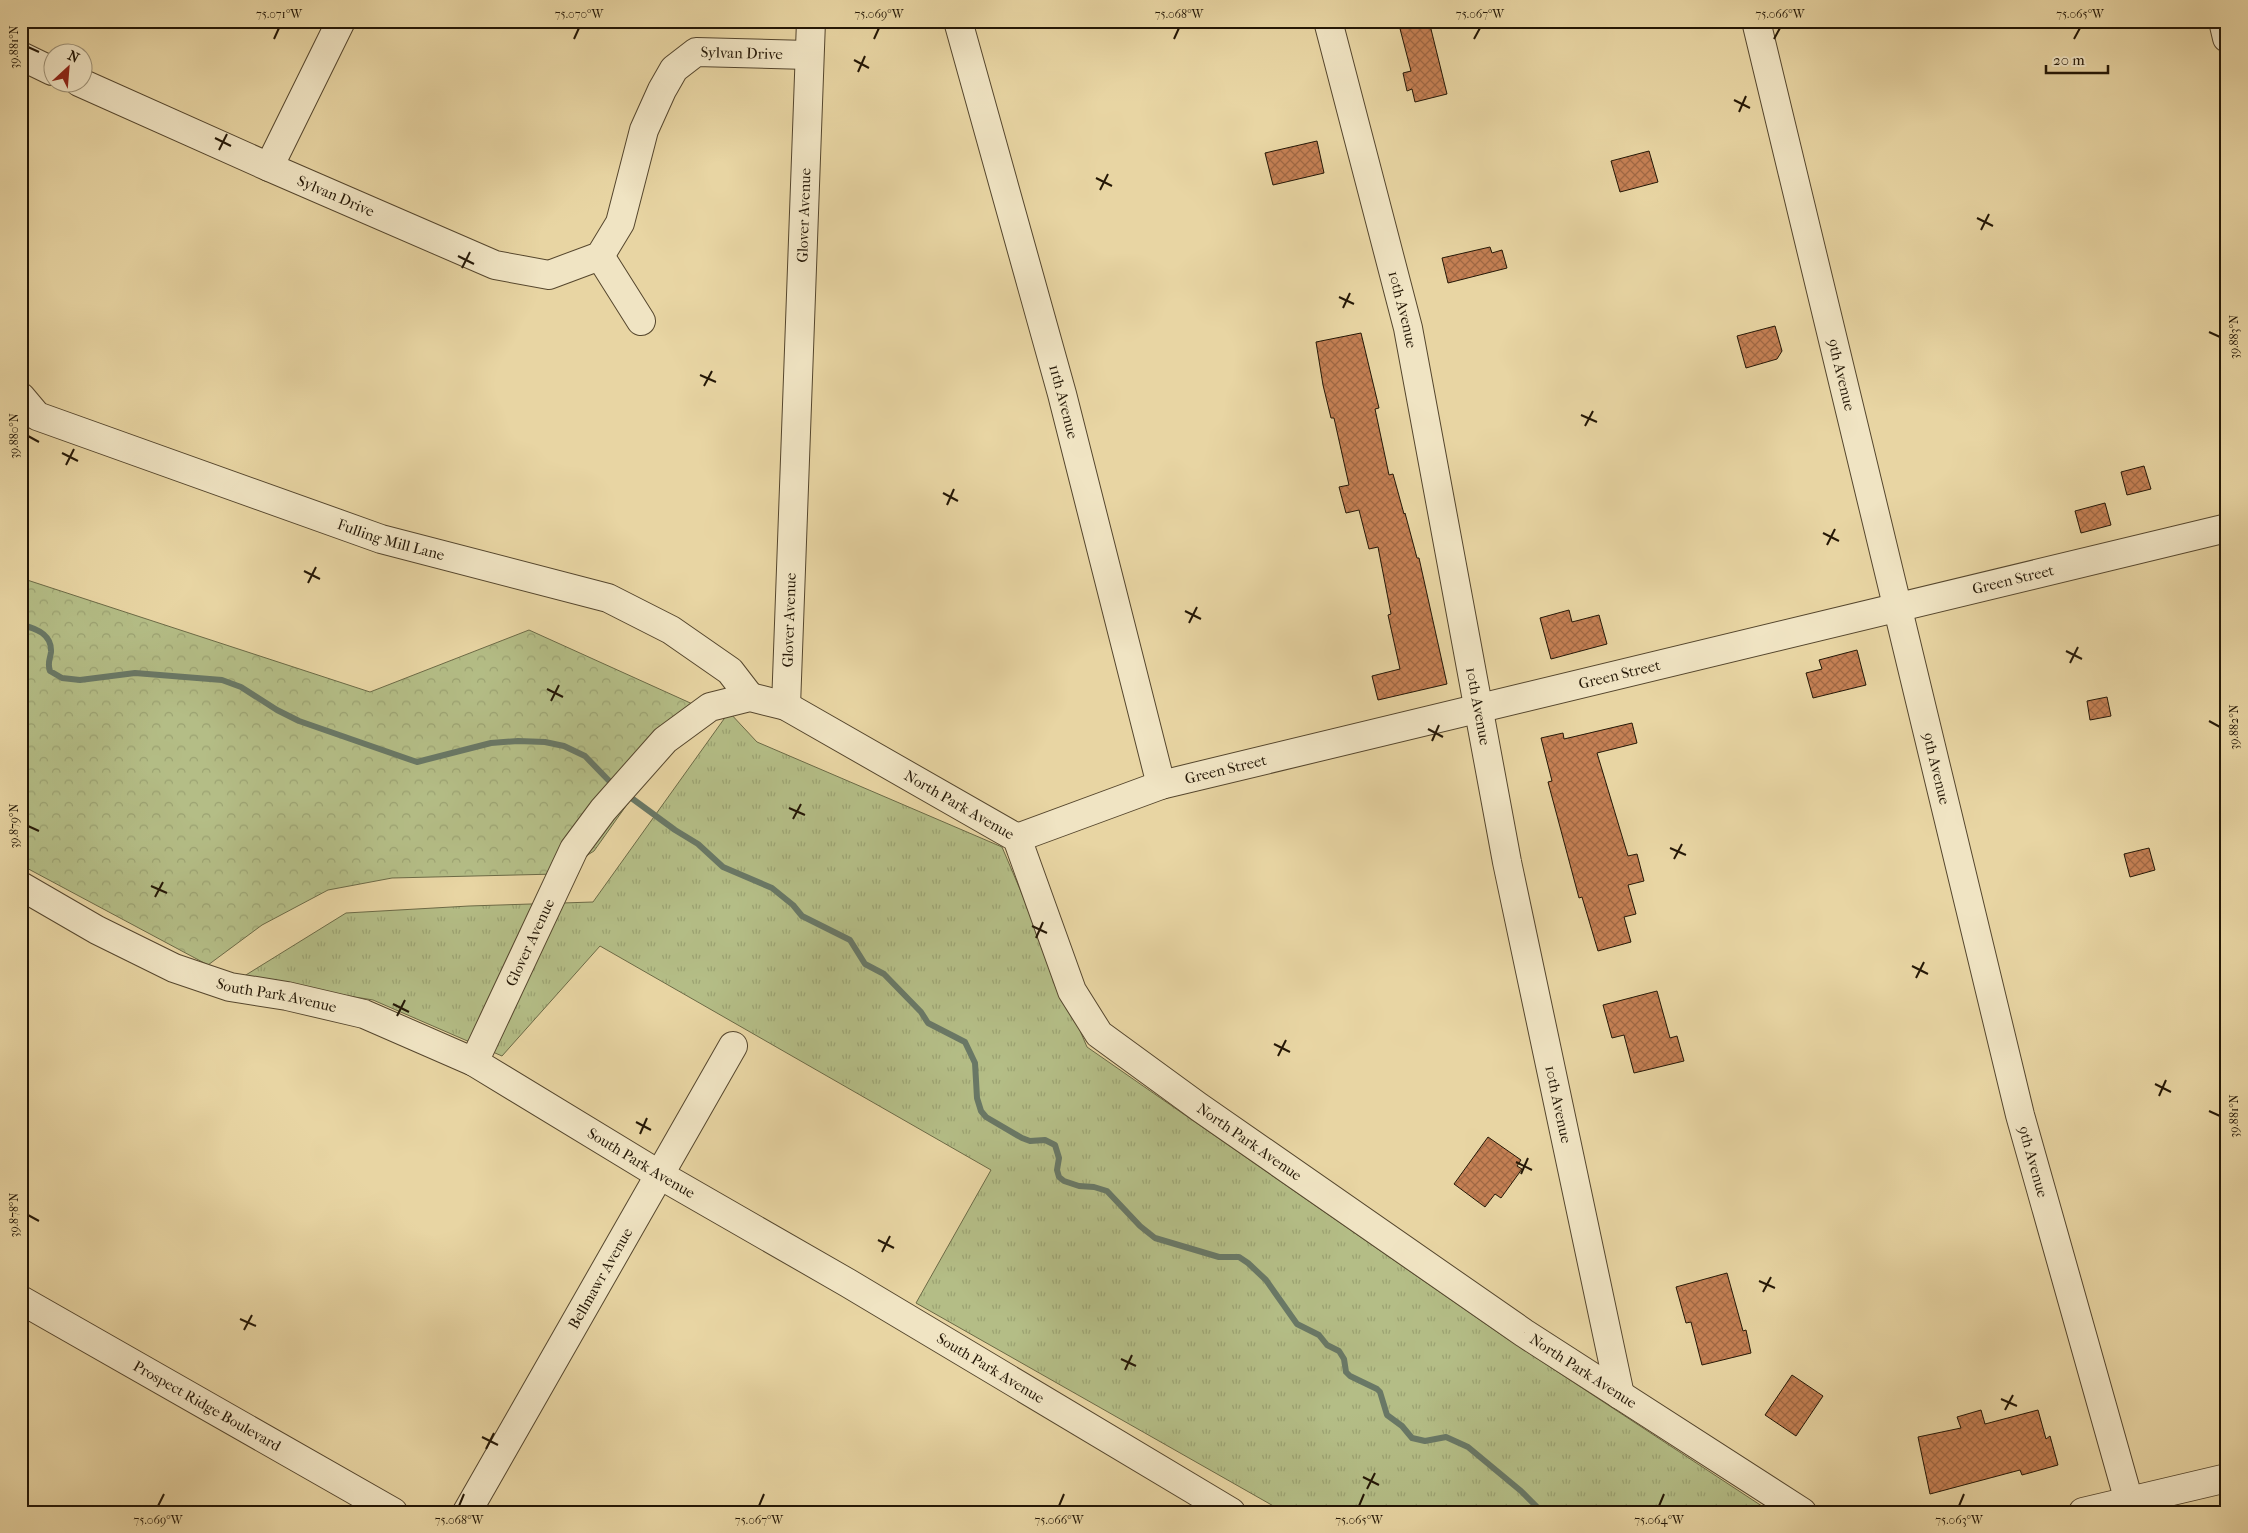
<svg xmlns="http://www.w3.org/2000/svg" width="2248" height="1533" font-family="'IM FELL French Canon',serif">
  <defs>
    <pattern id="forest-crowns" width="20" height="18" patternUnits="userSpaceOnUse" patternTransform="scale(1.25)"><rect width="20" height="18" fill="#b4bd86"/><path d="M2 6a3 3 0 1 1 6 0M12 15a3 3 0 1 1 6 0" fill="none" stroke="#9ba272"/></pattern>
    <pattern id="park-tufts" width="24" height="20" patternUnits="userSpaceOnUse" patternTransform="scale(1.25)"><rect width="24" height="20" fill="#b4bd86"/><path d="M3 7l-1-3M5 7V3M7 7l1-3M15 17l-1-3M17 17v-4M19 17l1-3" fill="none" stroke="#9ba272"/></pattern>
    <pattern id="building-cross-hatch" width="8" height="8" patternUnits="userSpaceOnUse" patternTransform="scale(1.25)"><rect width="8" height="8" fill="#c58054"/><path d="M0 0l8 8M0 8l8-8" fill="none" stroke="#a06844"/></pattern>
  </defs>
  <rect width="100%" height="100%" fill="#e8d5a3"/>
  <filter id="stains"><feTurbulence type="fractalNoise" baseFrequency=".004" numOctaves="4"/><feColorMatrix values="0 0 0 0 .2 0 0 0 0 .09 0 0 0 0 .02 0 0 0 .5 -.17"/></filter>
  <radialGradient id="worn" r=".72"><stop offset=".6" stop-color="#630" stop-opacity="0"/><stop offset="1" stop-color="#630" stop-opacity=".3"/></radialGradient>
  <path fill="url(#forest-crowns)" stroke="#6c6a46" d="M21 578 370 692 529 630 697 706 594 851 557 874 392 878 328 890 262 925 208 965 21 865Z"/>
  <path fill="url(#park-tufts)" stroke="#6c6a46" d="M729 712 757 742 1002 847 1087 1047 1506 1338 1771 1512H1284L916 1303 991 1170 600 946 502 1056 373 1000 241 978 346 913 469 906 593 902Z"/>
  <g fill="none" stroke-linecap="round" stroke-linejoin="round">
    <path stroke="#697866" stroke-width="6" d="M21 625C36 628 52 634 51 652 50 660 47 663 50 671L62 678 80 680 135 673 222 680 241 687 277 710 299 721 417 762 491 743 518 741 545 742 564 746 585 756 615 787
      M626 794 675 830 698 844 723 867 772 888 793 905 802 916 850 940 865 964 884 974 921 1012 928 1023 965 1042 975 1063 977 1098 981 1111 986 1117 1022 1138 1030 1141 1045 1140 1055 1145 1059 1158 1057 1170 1059 1177 1064 1181 1079 1186 1094 1187 1107 1191 1140 1226 1155 1238 1219 1257H1239L1248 1263 1266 1280 1297 1324 1319 1335 1327 1345 1339 1351 1344 1359 1346 1372 1350 1376 1377 1389 1380 1392 1387 1415 1402 1426 1412 1438 1425 1441 1446 1437 1468 1447 1521 1491 1542 1512"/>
  </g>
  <path fill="url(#building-cross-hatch)" stroke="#241706" d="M1398 21H1429L1447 94 1415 102 1412 89 1407 91 1403 73 1411 71Z
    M1317 141 1324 173 1273 185 1265 153Z
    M1649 151 1658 182 1620 192 1611 161Z
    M1490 247 1492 253 1502 250 1507 268 1448 283 1442 258Z
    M1775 326 1782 351 1777 359 1746 368 1737 336Z
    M1361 333 1379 408 1375 409 1389 475 1393 474 1404 514 1405 513 1417 558H1419L1447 684 1378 700 1372 676 1400 669 1388 615 1391 614 1378 547 1369 549 1359 510 1346 513 1339 487 1349 485 1334 418H1331L1323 385 1316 342Z
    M2144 466 2151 489 2127 495 2121 472Z
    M2105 503 2111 525 2081 533 2075 511Z
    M1569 610 1572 622 1599 615 1607 644 1551 659 1540 618Z
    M1857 650 1866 685 1813 698 1806 673 1822 669 1819 660Z
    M2107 697 2111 716 2090 720 2087 701Z
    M1632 723 1637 743 1597 753 1628 856 1637 854 1644 881 1628 885 1636 914 1624 917 1631 942 1598 951 1582 897 1579 898 1548 782 1552 781 1541 738 1563 733 1564 739Z
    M2149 848 2155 870 2130 877 2124 854Z
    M1657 991 1670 1038 1677 1036 1684 1061 1634 1073 1624 1035 1612 1038 1603 1005Z
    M1488 1137 1521 1160 1517 1166 1522 1169 1501 1198 1495 1194 1485 1207 1454 1184Z
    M1727 1273 1743 1331 1746 1330 1751 1353 1702 1365 1691 1322 1686 1323 1676 1287Z
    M1792 1375 1823 1396 1796 1436 1765 1415Z
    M1981 1410 1985 1424 2038 1410 2046 1439 2050 1436 2058 1465 2022 1475 2020 1470 1930 1494 1918 1437 1961 1428 1957 1417Z"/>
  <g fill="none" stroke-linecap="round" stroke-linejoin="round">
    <defs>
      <g id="minor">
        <path id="s1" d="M958 21 1062 394 1161 785"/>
        <path id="s2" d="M1328 21 1408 328 1507 862 1620 1395"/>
        <path id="s3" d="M1756 21 2020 1115 2132 1512"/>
        <path d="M2223 21 2227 38"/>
        <path d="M21 56 52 71"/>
        <path id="s4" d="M79 82 269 167 495 265 549 275 600 256 620 223 644 130 662 90 674 69 696 52 808 55"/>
        <path d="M269 167 341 21"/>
        <path d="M600 256 641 321"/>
        <path id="s5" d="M21 397 37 416 381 539 608 598 671 630 730 671 750 697"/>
        <path id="s6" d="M786 706 811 21"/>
        <path id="s7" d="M1017 838 1161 785 2227 528"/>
        <path id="s8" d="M21 886 97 930 174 968 230 987 287 996 364 1014 474 1062 660 1175 848 1283 1231 1512"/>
        <path id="s9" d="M474 1062 574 849 603 810 665 740 710 707 750 697 786 706 1017 838 1072 991 1099 1034 1199 1107 1524 1333 1802 1512"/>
        <path id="s10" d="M21 1300 393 1512"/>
        <path id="s11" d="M467 1512 733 1046"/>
        <path d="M2083 1512 2227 1478"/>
      </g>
    </defs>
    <use href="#minor" stroke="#55462d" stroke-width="30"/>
    <use href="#minor" stroke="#f0e4c3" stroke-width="28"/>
  </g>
  <path fill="none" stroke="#241706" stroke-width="2" d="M274 39 279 28M574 39 579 28M874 39 879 28M1174 39 1179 28M1474 39 1480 28M1774 39 1780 28M2074 39 2080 28M28 47 39 52M854 60 869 68M858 72 865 56M1734 100 1750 108M1739 112 1746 96M215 138 231 146M219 150 227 134M1096 178 1112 186M1100 190 1108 174M1977 218 1993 226M1981 230 1989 214M458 256 474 264M462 268 470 252M1339 297 1354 304M1343 308 1350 293M2209 332 2220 337M700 375 716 382M704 386 712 371M1581 415 1597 422M1585 426 1593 411M28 436 39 442M62 453 78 461M66 465 74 449M943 493 958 501M947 505 954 489M1823 533 1839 541M1827 545 1835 529M304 571 320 579M308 583 316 567M1185 611 1201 619M1189 623 1197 607M2066 651 2082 659M2070 663 2078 647M547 689 563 697M551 701 559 685M2209 721 2220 727M1428 729 1443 737M1432 741 1439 725M789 808 805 815M793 819 801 804M28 826 39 831M1670 848 1686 855M1674 859 1682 844M151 886 167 893M155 897 163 882M1032 926 1047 933M1036 938 1043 922M1912 966 1928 974M1916 978 1924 962M393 1004 409 1012M397 1016 405 1000M1274 1044 1290 1052M1278 1056 1286 1040M2155 1084 2171 1092M2159 1096 2166 1080M2209 1111 2220 1116M636 1122 651 1130M640 1134 647 1118M1516 1162 1532 1170M1521 1174 1528 1158M28 1215 39 1221M878 1240 894 1248M882 1252 890 1236M1759 1281 1775 1288M1763 1292 1771 1277M240 1319 256 1326M244 1330 252 1315M1121 1359 1136 1366M1125 1370 1132 1355M2001 1399 2017 1406M2005 1410 2013 1395M482 1437 498 1445M486 1449 494 1433M1363 1477 1379 1485M1367 1489 1375 1473M158 1506 164 1494M459 1506 464 1494M759 1506 764 1494M1059 1506 1064 1494M1359 1506 1364 1494M1659 1506 1664 1494M1959 1506 1964 1494"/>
  <g text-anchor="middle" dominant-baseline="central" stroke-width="4" stroke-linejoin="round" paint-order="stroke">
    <g font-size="15" fill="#241706" stroke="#f0e4c3">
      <text stroke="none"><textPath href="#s4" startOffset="840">Sylvan Drive</textPath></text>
      <text stroke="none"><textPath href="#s4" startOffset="281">Sylvan Drive</textPath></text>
      <text stroke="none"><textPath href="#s6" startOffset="491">Glover Avenue</textPath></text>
      <text stroke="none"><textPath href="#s2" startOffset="298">10th Avenue</textPath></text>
      <text stroke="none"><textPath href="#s3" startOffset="364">9th Avenue</textPath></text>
      <text stroke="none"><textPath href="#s1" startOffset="395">11th Avenue</textPath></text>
      <text stroke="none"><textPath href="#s5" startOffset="400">Fulling Mill Lane</textPath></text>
      <text stroke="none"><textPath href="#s7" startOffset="1030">Green Street</textPath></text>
      <text stroke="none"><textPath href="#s6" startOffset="86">Glover Avenue</textPath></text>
      <text stroke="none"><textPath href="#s7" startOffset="625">Green Street</textPath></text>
      <text stroke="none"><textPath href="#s2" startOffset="702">10th Avenue</textPath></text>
      <text stroke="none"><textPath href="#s3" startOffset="769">9th Avenue</textPath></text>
      <text stroke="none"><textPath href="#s7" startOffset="220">Green Street</textPath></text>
      <text stroke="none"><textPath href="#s9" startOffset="711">North Park Avenue</textPath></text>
      <text stroke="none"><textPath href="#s9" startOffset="132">Glover Avenue</textPath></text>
      <text stroke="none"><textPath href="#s8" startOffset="280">South Park Avenue</textPath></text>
      <text stroke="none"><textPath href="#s2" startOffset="1108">10th Avenue</textPath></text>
      <text stroke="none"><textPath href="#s9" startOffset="1176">North Park Avenue</textPath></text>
      <text stroke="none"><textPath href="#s3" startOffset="1174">9th Avenue</textPath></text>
      <text stroke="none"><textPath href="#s8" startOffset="685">South Park Avenue</textPath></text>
      <text stroke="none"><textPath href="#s11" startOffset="269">Bellmawr Avenue</textPath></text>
      <text stroke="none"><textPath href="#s8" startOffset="1090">South Park Avenue</textPath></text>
      <text stroke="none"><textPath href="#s9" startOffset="1581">North Park Avenue</textPath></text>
      <text stroke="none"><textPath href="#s10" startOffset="214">Prospect Ridge Boulevard</textPath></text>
    </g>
  </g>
  <rect width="2248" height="1533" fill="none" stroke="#e8d5a3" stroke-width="55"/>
  <g transform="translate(68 68) rotate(26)"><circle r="24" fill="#f0e4c3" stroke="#9e9277"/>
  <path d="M0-4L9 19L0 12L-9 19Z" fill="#8f2418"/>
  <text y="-8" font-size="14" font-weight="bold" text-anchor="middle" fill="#241706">N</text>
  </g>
  <path d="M2046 65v8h62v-8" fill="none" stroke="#241706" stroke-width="2.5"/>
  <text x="2053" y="65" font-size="15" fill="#241706" stroke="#f0e4c3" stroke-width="4" paint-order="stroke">20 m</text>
  <rect x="28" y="28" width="2192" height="1478" fill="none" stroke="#241706" stroke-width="2"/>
  <g font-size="12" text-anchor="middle" fill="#241706">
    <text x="279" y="18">75.071°W</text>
    <text x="579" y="18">75.070°W</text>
    <text x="879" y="18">75.069°W</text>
    <text x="1179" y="18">75.068°W</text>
    <text x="1480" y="18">75.067°W</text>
    <text x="1780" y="18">75.066°W</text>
    <text x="2080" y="18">75.065°W</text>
    <text transform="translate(14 47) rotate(-90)" y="4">39.881°N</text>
    <text transform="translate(2234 337) rotate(-90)" y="4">39.883°N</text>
    <text transform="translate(14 436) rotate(-90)" y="4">39.880°N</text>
    <text transform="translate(2234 727) rotate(-90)" y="4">39.882°N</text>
    <text transform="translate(14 826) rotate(-90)" y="4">39.879°N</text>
    <text transform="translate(2234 1116) rotate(-90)" y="4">39.881°N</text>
    <text transform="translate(14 1215) rotate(-90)" y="4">39.878°N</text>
    <text x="158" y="1524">75.069°W</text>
    <text x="459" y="1524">75.068°W</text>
    <text x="759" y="1524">75.067°W</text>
    <text x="1059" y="1524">75.066°W</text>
    <text x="1359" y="1524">75.065°W</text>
    <text x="1659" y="1524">75.064°W</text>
    <text x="1959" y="1524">75.063°W</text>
  </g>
  <rect width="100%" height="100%" filter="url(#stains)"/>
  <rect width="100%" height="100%" fill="url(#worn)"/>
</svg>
